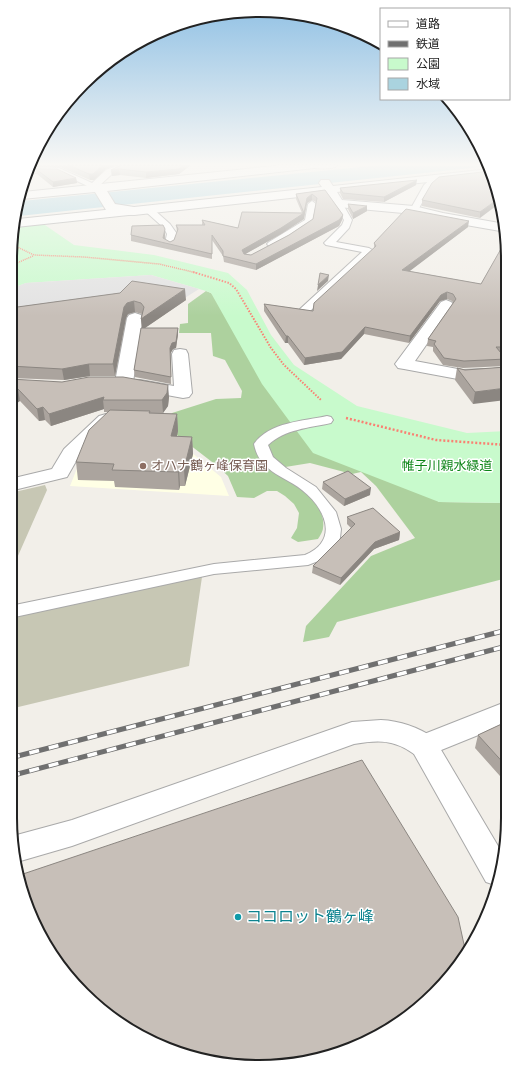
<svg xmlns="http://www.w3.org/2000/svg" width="518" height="1077" font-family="'Sofia Sans Condensed','Noto Sans JP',sans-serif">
  <rect width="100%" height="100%" fill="#f2efe9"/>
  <path fill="#ffffe5" d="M190 426 185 447 221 477 229 496 70 486 82 456Z"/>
  <path fill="#c7c7b4" d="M45 485 47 490 10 574V493Z
    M202 577 189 666 10 709V617Z"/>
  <path fill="#add19e" d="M206 291 211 293 439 502 507 503V578L337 622 329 637 303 642 306 626 371 556 415 538 376 486 361 472 352 474 310 463 273 469C291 481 327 502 323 528 323 531 320 536 318 539L298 542 291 538 297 528 299 513 294 504 285 496 277 491H267L254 498 237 497 228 476 216 465 173 432 167 419 172 413 216 399 241 398 242 391 225 360 213 356 211 333H179L180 324 188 323V304Z"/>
  <path fill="#c8facc" d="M42 223 74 245 154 255 228 273 247 290 271 335 294 365 357 406 467 433 507 431V503L439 502 313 453 262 384 211 293 206 291 151 275 26 283 10 289V259L17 226Z"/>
  <path fill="#e2e2e2" d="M151 275 199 289 180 301 102 299 10 307V289L26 283Z"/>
  <path fill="#aad3df" d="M380 165 490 166 19 216 22 201Z"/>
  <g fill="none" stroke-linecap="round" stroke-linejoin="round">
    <defs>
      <path id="service" d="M120 165H130L112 174 99 186 102 189 98 191 58 172 27 173 28 169 59 168 92 183 106 170Z
        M434 176H437L441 178 430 188 417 212H411L410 210 424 185Z
        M338 200 341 201 352 220 349 228 336 242 369 248 374 251 308 313H300L299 311 300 309 362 252 326 245 324 243 342 225 344 220 334 203Z
        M312 201 316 204 312 223 275 246H269L267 244 269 242 305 220 308 204Z
        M148 206 151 207 170 224 177 234 173 245 170 246 165 243 167 234 164 228 145 211 144 209Z
        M327 416 331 417 333 420 331 423C309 428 285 429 268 445L273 457 286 468 316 487 336 512 341 529 340 538 334 549 326 558 308 565 214 574 10 618V606L214 564 305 555C340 540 325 508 302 490 291 481 278 477 268 468 260 461 256 454 254 444 269 422 304 421 327 416Z"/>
      <path id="pedestrian" d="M308 165H337L335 167C327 169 318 169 310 167Z
        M134 207 138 208 140 211 138 214 16 227 18 219Z"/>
      <path id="minor" d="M284 165H320L318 167 314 168 107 191 115 204 134 207 322 187 319 183 321 180H329L333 186 490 169 491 175 337 192 342 200 414 206 443 213 505 224 506 232 443 221 414 214 338 207 334 206 326 194 134 215 119 214 106 210 95 192 22 199 23 192Z
        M446 300 451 302 454 305 415 361 463 370 485 369 491 370 494 374 491 378 463 380 404 369 398 368 395 364 441 302Z
        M135 313 141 315 143 318 133 382 130 386 124 387 118 386 115 382 127 318 129 315Z
        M180 349 186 350 188 354 192 393 189 397 183 398 134 389 131 385 134 381 140 380 174 386 172 354 174 350Z
        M106 414 113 416 115 420 79 456 67 477 10 491V479L52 469 64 449 99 416Z
        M508 701V723L424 757 414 754 410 746 414 738Z"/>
      <path id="tertiary" d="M381 720C400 721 418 727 434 738L501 851 495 885 486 882 414 754C393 739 378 740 354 744L72 846 17 862 13 836 72 820 352 722Z"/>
    </defs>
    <use href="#service" stroke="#a9a9a9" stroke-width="2"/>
    <use href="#pedestrian" stroke="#a9a9a9" stroke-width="2"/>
    <use href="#minor" stroke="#a9a9a9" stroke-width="2"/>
    <use href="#tertiary" stroke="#a9a9a9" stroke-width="2"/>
    <path stroke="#fa8072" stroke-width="1.5" stroke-dasharray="1 1" stroke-linecap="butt" d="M13 245 34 255 84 257 159 264 197 273
      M10 266 33 256"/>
    <path stroke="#fa8072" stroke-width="2" stroke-dasharray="1.5 1.5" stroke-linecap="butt" d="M193 272 229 283 236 289 271 348 284 365 321 400"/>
    <path stroke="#fa8072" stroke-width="2.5" stroke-dasharray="2 2" stroke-linecap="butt" d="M346 418 436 440 507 445"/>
    <use href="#service" fill="#fff" fill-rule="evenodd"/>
    <use href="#pedestrian" fill="#fff" fill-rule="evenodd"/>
    <use href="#minor" fill="#fff" fill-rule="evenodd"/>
    <use href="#tertiary" fill="#fff" fill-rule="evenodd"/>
    <defs>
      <path id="rail" d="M10 758 507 630
        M10 776 507 646"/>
    </defs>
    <use href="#rail" stroke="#707070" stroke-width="5"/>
    <use href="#rail" stroke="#fff" stroke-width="3.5" stroke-dasharray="10" stroke-linecap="butt"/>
  </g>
  <path fill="#aba49e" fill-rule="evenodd" d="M29 165H116L106 169 94 180H90L60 167H28Z
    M121 165H191L179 174 146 178 120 175 112 176 111 170Z
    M36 169 76 178 77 183 53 187 37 174Z
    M491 171 480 218 422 206V200Z
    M416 185 384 202 343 199 340 193V188Z
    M325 190 343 215 342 220 339 226 256 270 224 262 223 256 212 240V259L131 241V235L165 234V239L170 242 174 240 177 232 176 225H202V220L238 228 302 213 296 199V194ZM312 200 316 202 313 219 289 235 251 255 245 254 281 234 304 219 307 203Z
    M348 204 367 211 353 219 348 209Z
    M468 227 409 271 481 284 506 240V354H502L506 359 505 366 463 368 443 365 433 351V347L427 346 428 339 453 303 452 301 447 299 440 301 409 343 364 334 341 359 304 365 288 343H285L264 311V304L313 311 374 248V243Z
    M120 293 186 300 145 328H178V334L176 348 173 349 170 354 171 384 135 377 134 370 142 328 141 319 142 314 135 312 128 314 126 318 115 376H90L64 380 10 378V308Z
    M506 367 473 404 455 380 457 368 465 370Z
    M10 379 169 397 168 406 163 413H151L177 414 178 431 177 436 192 437 193 454 185 486H180L179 490 115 487 114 481 78 480 76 462 108 412H104V409L51 426 45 420 39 421 20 401Z
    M323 482 370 495 344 506 322 489Z
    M347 517 400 532 399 540 374 549 340 585 312 573 313 566 351 528 347 524Z
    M508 721V785L475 748 478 735Z"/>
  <path fill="#8b8681" d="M103 165H116L106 169 94 180H90L89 174Z
    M183 165H191L179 174 146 178V172Z
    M119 169 120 175 112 176 111 170Z
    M76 178 77 183 53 187V182Z
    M417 180 416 185 384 202V197Z
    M312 194V200L307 203 304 218V213L307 198Z
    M498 199 500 203 480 218V212Z
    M367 206V211L353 219V213Z
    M304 213V219L281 234 242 256V250Z
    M343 215 342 220 339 226 256 270V264Z
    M469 221 468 227 402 277V270Z
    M165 229V234L164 244 163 238Z
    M329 275 328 281 317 291 318 285Z
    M185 289 186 300 142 330 141 319Z
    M447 292V299L440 301 409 343 410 336 441 295Z
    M134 301 135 312 128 314 126 318 115 376 113 364 124 307 127 303Z
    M365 327 364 334 341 359 304 365 305 358Z
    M178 328V334L176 348 173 349 170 354 171 384 170 348Z
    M286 336H288V343H285Z
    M89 364 90 376 64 380 62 369Z
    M168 385 169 397 168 406 163 413 162 400Z
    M506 388V400L473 404 475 392Z
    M18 389 20 401 10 408V394Z
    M104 397 103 400 104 409 51 426 49 414Z
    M43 407 45 420 39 421 37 409Z
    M177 414 178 431 173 453 171 436Z
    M192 437 193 454 185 486 184 469Z
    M179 469 180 486 179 490 178 472Z
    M371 488 370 495 344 506 345 499Z
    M400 532 399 540 374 549 340 585 341 578 375 542Z"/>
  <path fill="#c7bfb8" stroke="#8b8681" d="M68 165H103L93 174H89Z
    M121 165H183L179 169 146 172 119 169 111 170Z
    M36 169H57L76 178 53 182Z
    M491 171 498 199 480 212 422 200 432 183 439 177Z
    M417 180 384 197 343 193 340 188Z
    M325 190 343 215 339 220 256 264 223 256V251L212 235V254L131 235 132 226 163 225 165 229 163 238 170 242 174 240 178 229 176 225H205L202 220 238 228 242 212 304 213 281 228 242 250 244 254 251 255 289 235 313 219 317 198 312 194 307 198 304 213 296 194Z
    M348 204 367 206 353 213Z
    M406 209 469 221 402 270 481 284 506 240V347H496L506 359 464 361 444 358 434 344 436 341 428 339 456 299 453 294 447 292 441 295 410 336 365 327 342 352 305 358 288 336H286L264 304 313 311 314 303 376 246 374 243Z
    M320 273 329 275 318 285Z
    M132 281 185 289 141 319 144 307 141 303 134 301 127 303 124 307 113 364H89L62 369 10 366V308L120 293Z
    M141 328H178L176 342 172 343 170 348 171 377 134 370Z
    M506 367V388L475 392 457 368 465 370Z
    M89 377H123L168 385 167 393 162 400H103L104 397 49 414 43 407 37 409 18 389 10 394V379L62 382Z
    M110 410 150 411 149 413 177 414 171 436 192 437 184 469H179L178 472 112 470 114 464 76 462 89 430Z
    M348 471 371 488 345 499 323 482Z
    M373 508 400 532 375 542 341 578 313 566 355 524 347 517Z
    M508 721V768L478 735Z
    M362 760 458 917 465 949 435 994 369 1041 292 1065 210 1062 121 1025 62 970 23 898 20 875Z"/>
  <linearGradient id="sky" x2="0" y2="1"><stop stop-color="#8fc0e4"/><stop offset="0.52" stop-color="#f9f8f5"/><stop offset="1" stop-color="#f9f8f5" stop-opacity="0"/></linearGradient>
  <rect width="518" height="316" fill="url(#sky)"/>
  <circle fill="#8d6e63" stroke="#fff" stroke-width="1.5" cx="143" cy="466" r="4"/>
  <circle fill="#0f9aa8" stroke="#fff" stroke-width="1.5" cx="238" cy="917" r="4"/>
  <g text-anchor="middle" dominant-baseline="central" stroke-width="3" stroke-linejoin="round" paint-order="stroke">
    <g font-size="13" fill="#785e54" stroke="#fff" text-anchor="start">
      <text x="151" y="466">オハナ鶴ヶ峰保育園</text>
    </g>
    <g font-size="13" fill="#0c8416" stroke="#fff">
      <text x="447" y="466">帷子川親水緑道</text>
    </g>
    <g font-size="16" fill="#0d838f" stroke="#fff" text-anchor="start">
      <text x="246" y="917">ココロット鶴ヶ峰</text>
    </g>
  </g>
  <path d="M0 0H518V1077H0ZM259 17H259A242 242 0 0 1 501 259V818A242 242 0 0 1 259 1060H259A242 242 0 0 1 17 818V259A242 242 0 0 1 259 17Z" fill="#fff" fill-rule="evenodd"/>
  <path fill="none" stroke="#222" stroke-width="2" d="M259 17H259A242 242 0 0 1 501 259V818A242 242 0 0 1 259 1060H259A242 242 0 0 1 17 818V259A242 242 0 0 1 259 17Z"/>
  <rect x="380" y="8" width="130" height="92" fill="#ffffff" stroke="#a7a7a7"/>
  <rect x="388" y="21" width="20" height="6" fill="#ffffff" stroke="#a7a7a7"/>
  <text x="416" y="28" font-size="12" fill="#222222">道路</text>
  <rect x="388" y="41" width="20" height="6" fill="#707070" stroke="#a7a7a7"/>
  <text x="416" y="48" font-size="12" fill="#222222">鉄道</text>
  <rect x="388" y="58" width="20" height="12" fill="#c8facc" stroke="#a7a7a7"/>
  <text x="416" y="68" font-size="12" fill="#222222">公園</text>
  <rect x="388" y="78" width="20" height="12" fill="#aad3df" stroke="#a7a7a7"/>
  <text x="416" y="88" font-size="12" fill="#222222">水域</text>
</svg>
